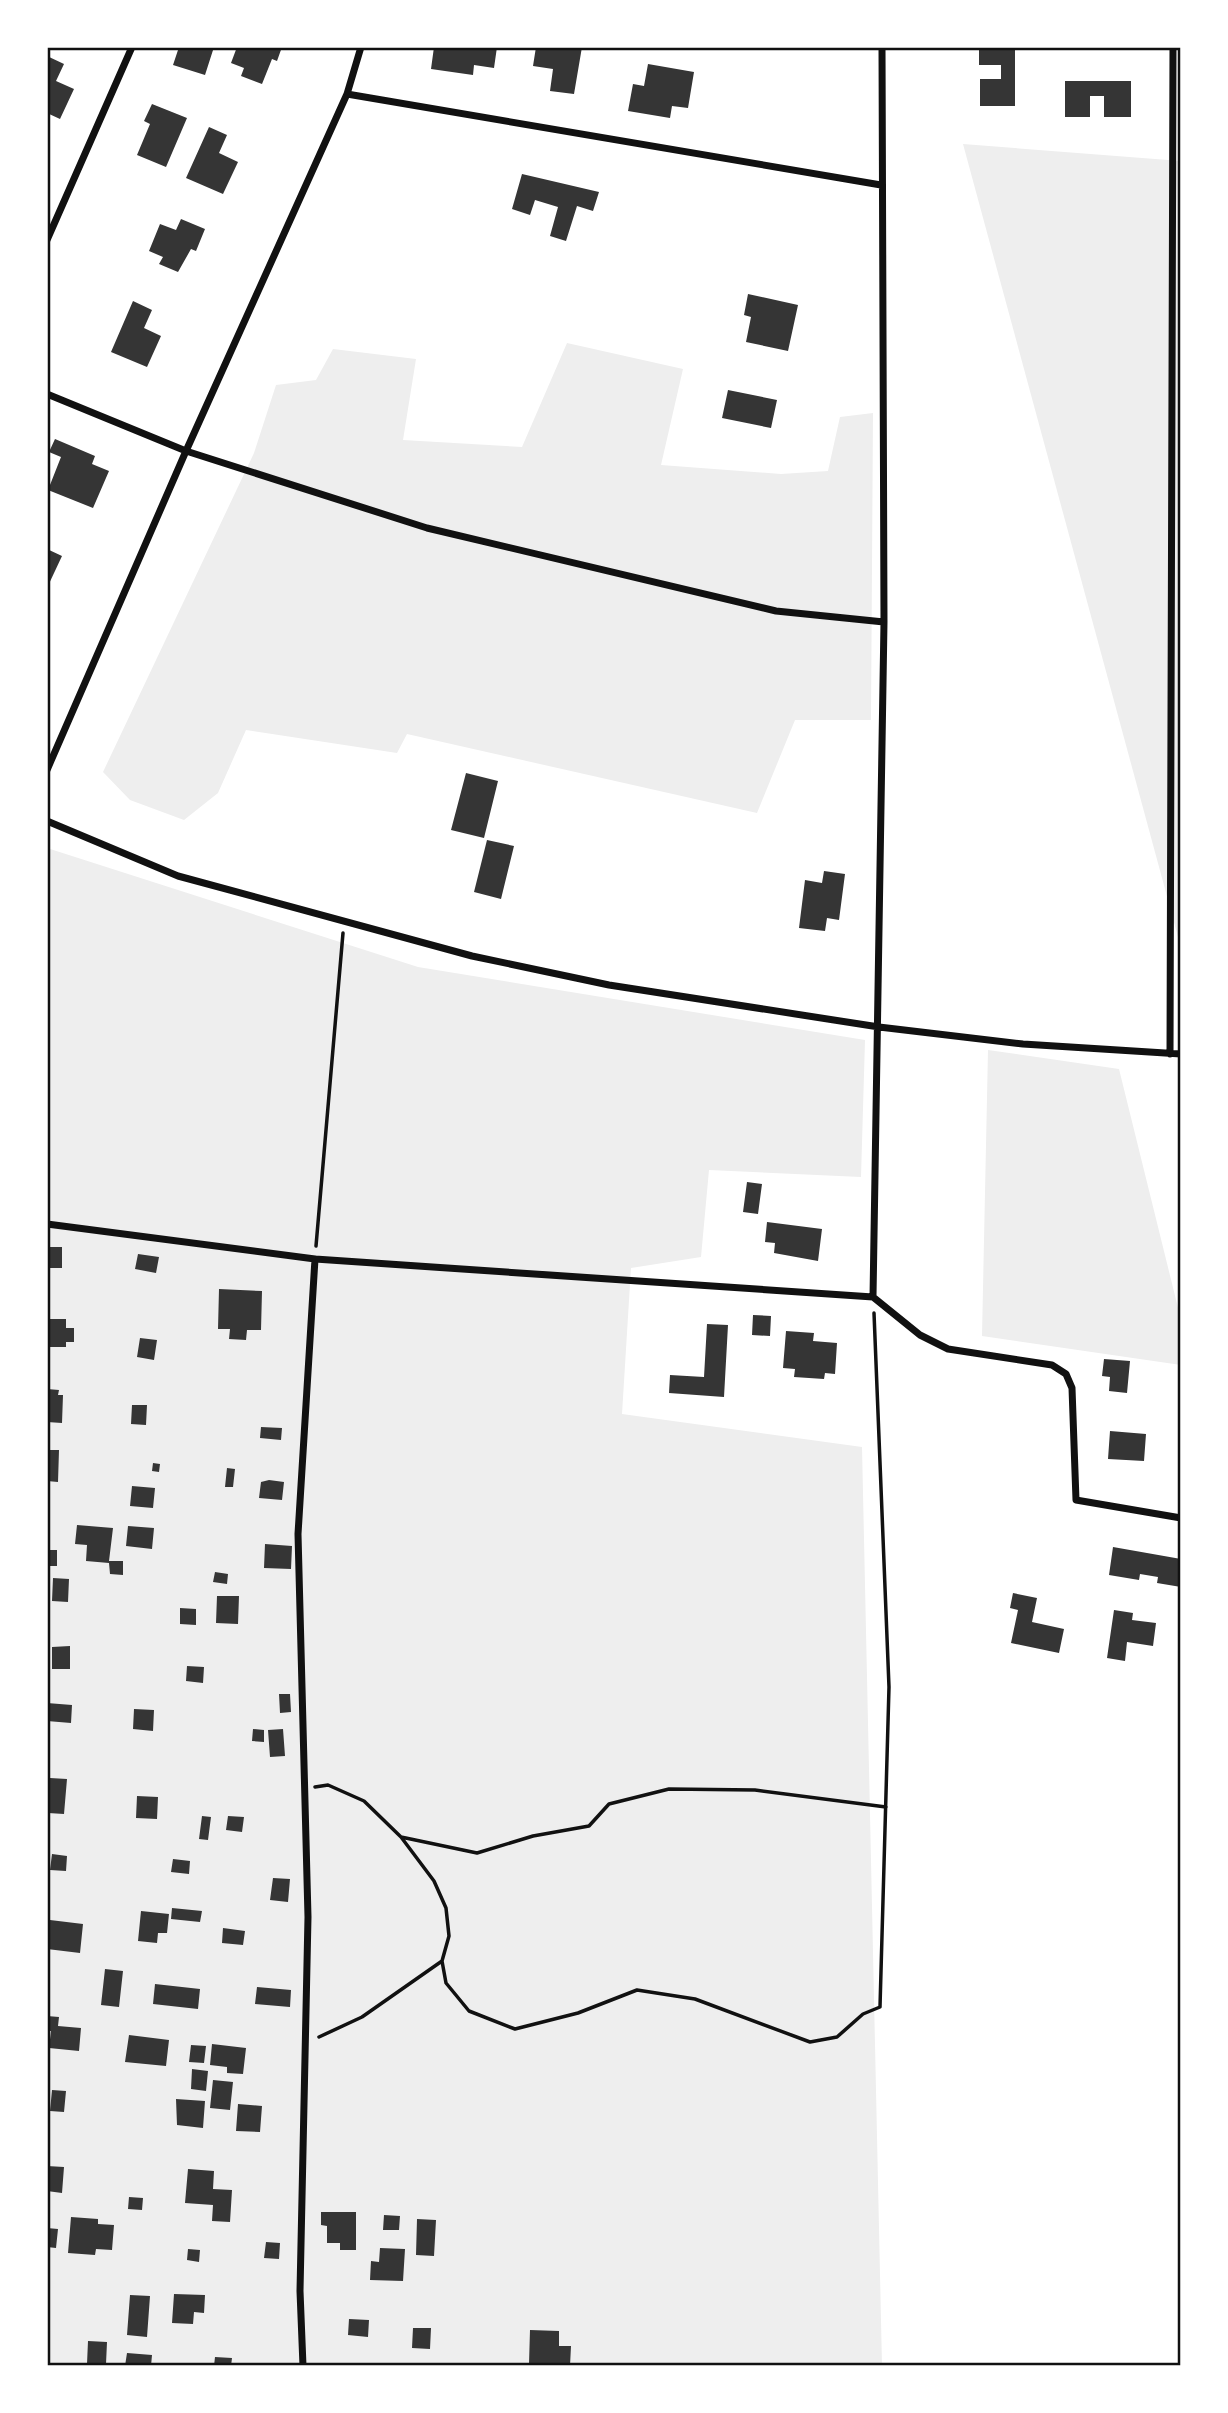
<svg xmlns="http://www.w3.org/2000/svg" width="1228" height="2413" font-family="'Archivo Narrow',sans-serif">
  <rect width="100%" height="100%" fill="#fff"/>
  <path fill="#eee" d="M963 144 1181 161V948Z
    M567 343 683 369 661 465 781 474 828 471 840 417 873 413 871 720H795L757 813 407 734 397 753 246 730 218 793 184 820 130 800 103 772 254 453 276 385 316 380 333 349 416 359 403 440 522 447Z
    M47 848 418 967 865 1040 861 1177 709 1170 701 1257 631 1268 622 1414 862 1447 882 2366H47Z
    M988 1050 1119 1069 1181 1320V1365L982 1336Z"/>
  <path fill="#353535" d="M179 47H214L205 75 173 65Z
    M237 47H282L277 61 272 59 262 84 241 76 244 68 231 63Z
    M434 47H497L494 68 474 65 473 75 431 69Z
    M536 47H582L574 94 550 91 553 69 533 66Z
    M979 47H1015V106H980V79H1001V65H979Z
    M47 56 64 64 56 81 74 89 60 119 47 113Z
    M648 64 694 72 688 108 672 106 670 118 628 111 633 84 644 86Z
    M1065 81H1131V117H1104V96H1090V117H1065Z
    M152 104 187 118 166 167 137 155 150 124 144 121Z
    M209 127 227 135 219 153 238 162 223 194 186 178Z
    M522 174 599 192 593 211 577 206 566 241 550 236 558 207 535 200 530 215 512 209Z
    M181 219 205 229 196 251 191 249 178 272 159 264 163 257 149 251 160 224 176 230Z
    M748 294 798 305 788 351 746 342 751 317 744 315Z
    M133 301 152 310 144 328 161 336 147 367 111 352Z
    M728 390 777 400 771 428 722 418Z
    M55 439 95 456 92 464 109 471 93 508 48 490 61 457 49 452Z
    M47 549 62 556 47 588Z
    M466 773 498 781 484 838 451 830Z
    M487 840 514 846 501 899 474 892Z
    M824 871 845 874 839 920 827 918 825 931 799 928 805 880 822 883Z
    M747 1182 762 1184 758 1214 743 1212Z
    M767 1222 822 1229 818 1261 774 1253 775 1243 765 1242Z
    M47 1247H62V1268H47Z
    M138 1254 159 1257 156 1273 135 1269Z
    M219 1289 262 1291 261 1330H247L246 1340 229 1339 230 1329H218Z
    M753 1315 771 1316 770 1336 752 1335Z
    M48 1319H66V1328H74V1342H66V1347H48Z
    M707 1324 728 1325 724 1397 669 1393 670 1375 704 1377Z
    M786 1331 814 1333 813 1341 837 1343 835 1374 825 1373 824 1379 794 1377 795 1369 783 1368Z
    M140 1338 157 1340 154 1360 137 1357Z
    M1104 1359 1130 1361 1127 1393 1109 1391 1110 1377 1102 1376Z
    M47 1389 59 1390 58 1395H63L62 1423 47 1422Z
    M132 1405H147L146 1425 131 1424Z
    M261 1427 282 1428 281 1440 260 1438Z
    M1110 1431 1146 1434 1144 1461 1108 1459Z
    M47 1450H59L58 1482 47 1481Z
    M153 1463 160 1464 159 1472 152 1471Z
    M227 1468 235 1469 233 1487H225Z
    M269 1480 284 1482 282 1500 259 1498 261 1482Z
    M132 1486 155 1488 153 1508 130 1506Z
    M77 1525 113 1528 109 1561H123V1575L110 1574 109 1563 86 1561 87 1545 75 1544Z
    M128 1526 154 1528 152 1549 126 1546Z
    M265 1544 292 1546 291 1569 264 1568Z
    M1113 1547 1181 1559V1587L1157 1583 1158 1577 1140 1574 1139 1580 1109 1575Z
    M47 1550H57V1566H47Z
    M215 1572 228 1574 227 1584 213 1582Z
    M53 1578 69 1579 68 1602 52 1601Z
    M1013 1593 1037 1598 1032 1622 1064 1629 1059 1653 1011 1643 1018 1610 1010 1608Z
    M217 1596H239L238 1624 216 1623Z
    M180 1608 196 1609V1625L180 1624Z
    M1114 1610 1133 1613 1132 1620 1156 1623 1153 1646 1127 1642 1125 1661 1107 1658Z
    M70 1646V1669H52V1647Z
    M187 1666 204 1667 203 1683 186 1681Z
    M279 1694H290L291 1712 280 1713Z
    M47 1703 72 1705 71 1723 47 1721Z
    M134 1709 154 1710 153 1731 133 1729Z
    M253 1729 264 1730V1742L252 1741Z
    M283 1729 285 1756 270 1757 268 1730Z
    M50 1778 67 1779 64 1814 48 1813Z
    M137 1796 158 1797 157 1819 136 1818Z
    M202 1816 211 1817 208 1840 199 1839Z
    M228 1816 244 1817 242 1832 226 1830Z
    M52 1854 67 1856 66 1871 50 1870Z
    M173 1859 190 1861 189 1874 171 1872Z
    M273 1878 290 1879 288 1902 270 1900Z
    M172 1908 202 1911 200 1922 171 1919Z
    M141 1911 169 1914 167 1933H158L157 1943 138 1941Z
    M50 1920 83 1924 80 1953 47 1949Z
    M223 1928 245 1931 243 1945 222 1943Z
    M105 1969 123 1971 119 2007 101 2005Z
    M155 1984 200 1989 198 2009 153 2004Z
    M257 1987 291 1990 290 2007 255 2004Z
    M47 2016 59 2017 58 2026 81 2028 79 2051 49 2048 51 2031H47Z
    M129 2035 169 2040 166 2066 125 2062Z
    M212 2044 246 2048 243 2074 227 2073V2067L210 2065Z
    M191 2045 206 2046 204 2063 189 2062Z
    M192 2069 208 2071 206 2091 191 2089Z
    M213 2080 233 2082 230 2110 210 2108Z
    M52 2090 66 2091 64 2112 50 2111Z
    M176 2099 205 2101 203 2128 177 2125Z
    M238 2104 262 2106 260 2132 236 2131Z
    M47 2166 64 2167 62 2193 47 2191Z
    M188 2169 214 2171 213 2189 232 2190 230 2222 212 2221 213 2205 185 2203Z
    M129 2197 143 2198 142 2210 128 2209Z
    M321 2212H356V2250H340V2243H327V2226L321 2225Z
    M384 2215 400 2216 399 2230H383Z
    M71 2217 98 2219V2224L114 2225 112 2250 96 2249 95 2255 68 2253Z
    M417 2219 436 2220 434 2256 416 2255Z
    M47 2228 58 2229 56 2248 47 2247Z
    M266 2242 280 2243 279 2259 264 2258Z
    M380 2248 405 2249 403 2281 370 2280 371 2261 379 2262Z
    M188 2249 200 2250 199 2262 187 2260Z
    M174 2294 205 2295 204 2313 194 2312 193 2324 172 2323Z
    M130 2295 150 2296 147 2337 127 2335Z
    M349 2319 369 2320 368 2337 348 2335Z
    M413 2328H431L430 2349 412 2348Z
    M530 2330 559 2331V2346H571L570 2366 529 2364Z
    M88 2341 107 2342 106 2364H87Z
    M127 2353 152 2355 151 2366H125Z
    M215 2357 232 2358 231 2366H214Z"/>
  <g fill="none" stroke-linecap="round" stroke-linejoin="round">
    <path stroke="#111" stroke-width="3.5" d="M316 1246 343 933
      M315 1787 328 1785 364 1801 401 1837 477 1853 533 1836 589 1826 609 1804 669 1789 755 1790 886 1807
      M401 1837 434 1881 446 1908 449 1936 442 1961 446 1983 469 2011 515 2029 578 2013 637 1990 695 1999 810 2042 837 2037 863 2014 880 2007 889 1687 874 1313
      M319 2037 362 2017 442 1961"/>
    <path stroke="#111" stroke-width="7" d="M347 94 881 185
      M47 240 132 47
      M47 394 186 451 427 528 776 611 884 622
      M47 770 186 451 347 94 361 47
      M47 821 178 876 472 956 609 985 879 1027 1023 1044 1181 1054
      M1170 1054 1173 47
      M47 1224 315 1259 298 1534 308 1917 300 2291 303 2366
      M315 1259 873 1297 920 1335 948 1349 1052 1365 1066 1374 1072 1388 1076 1500 1181 1518
      M873 1297 884 622 882 47"/>
  </g>
  <rect width="1228" height="2413" fill="none" stroke="#ffffff" stroke-width="98"/>
  <rect x="49" y="49" width="1130" height="2315" fill="none" stroke="#111" stroke-width="2.5"/>
</svg>
